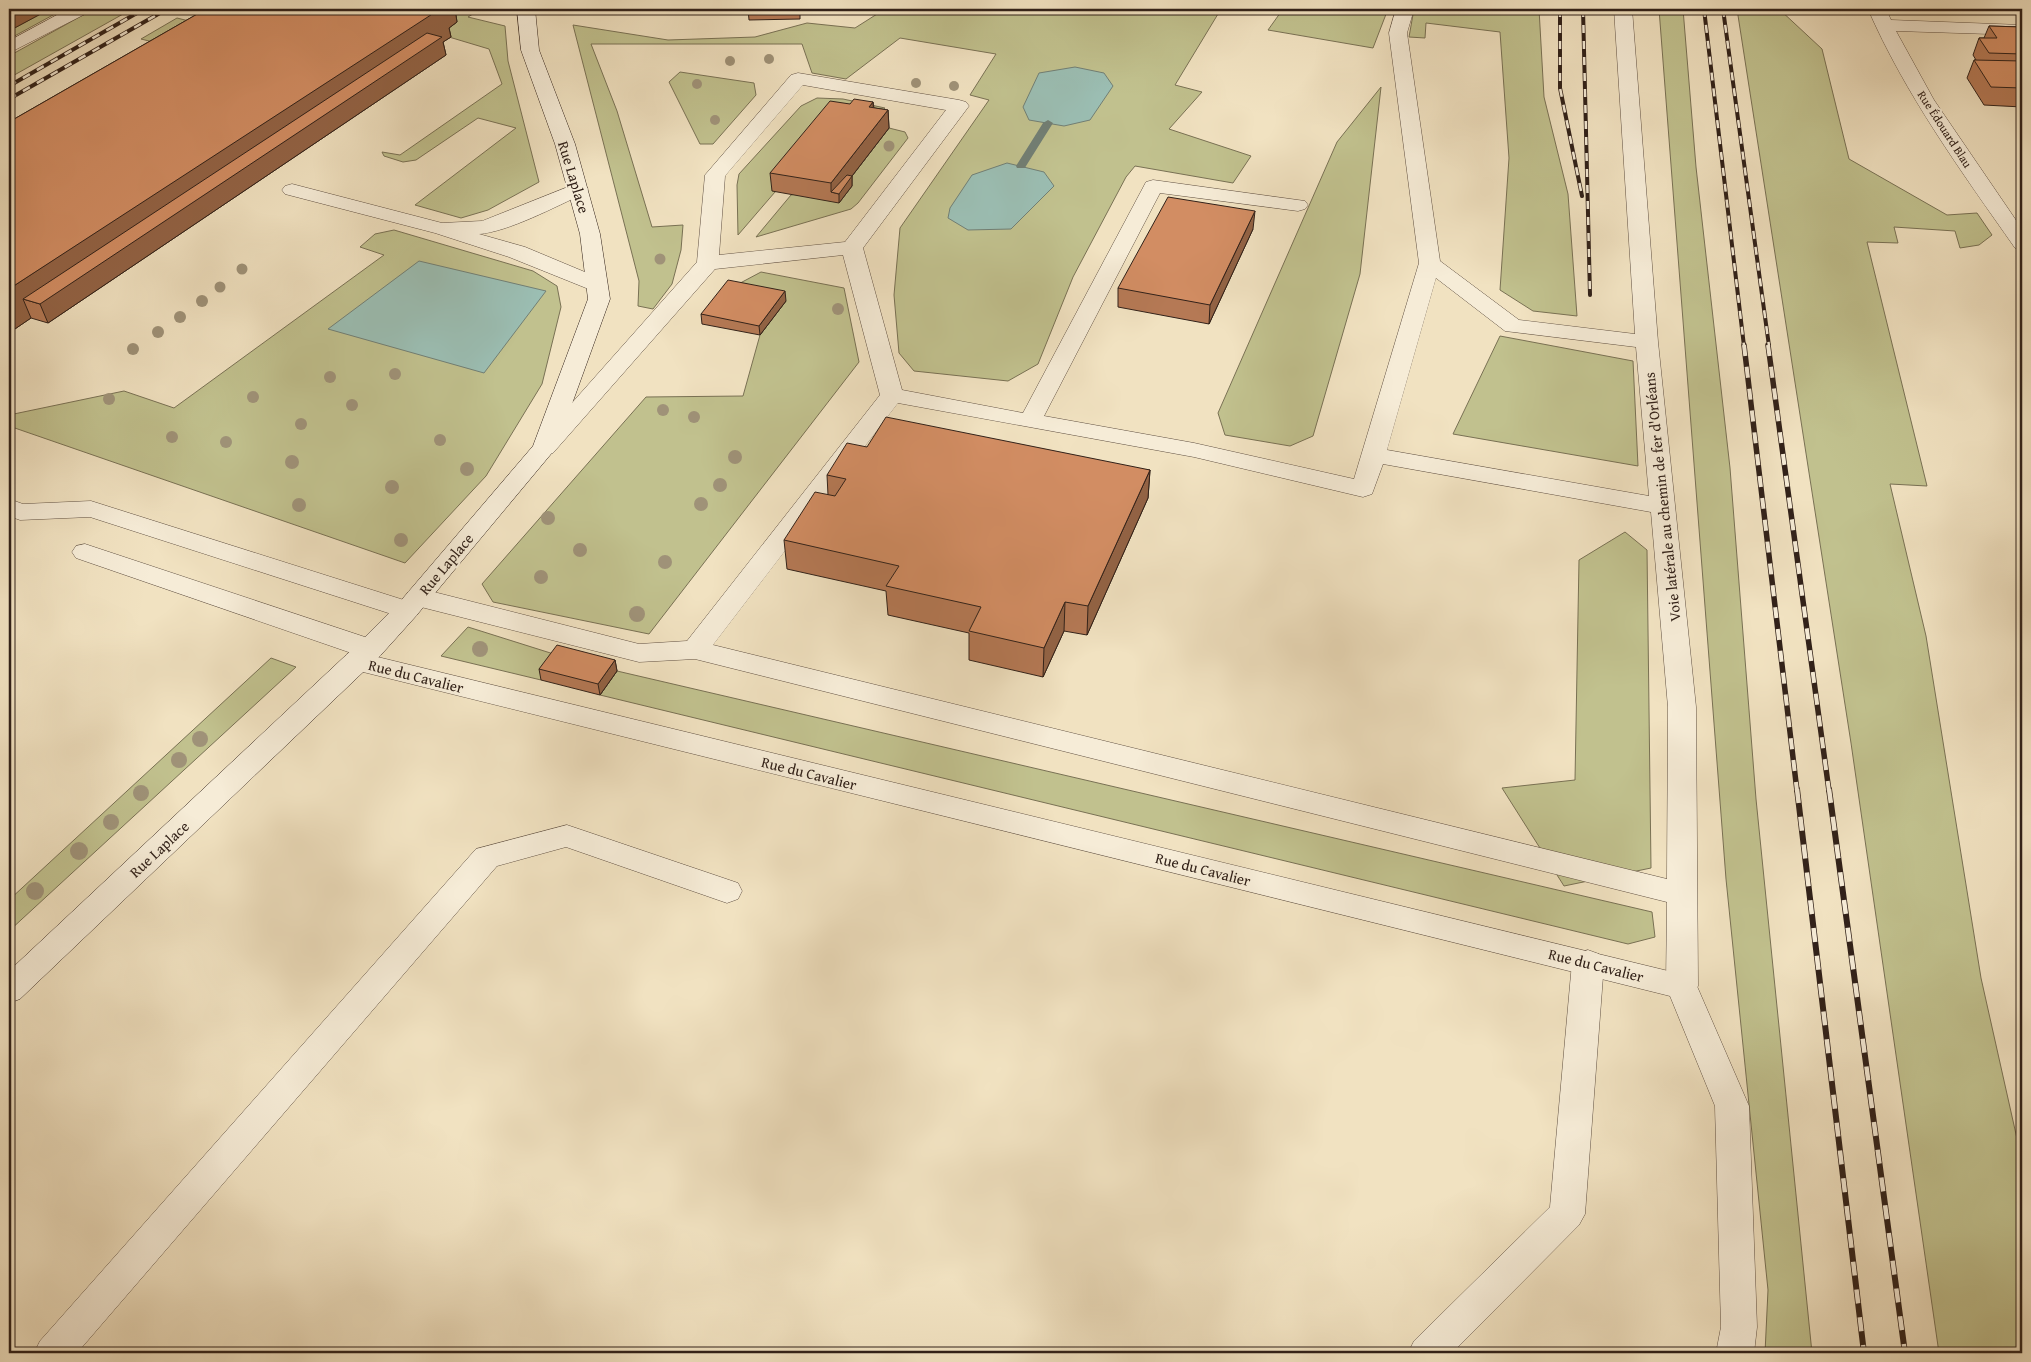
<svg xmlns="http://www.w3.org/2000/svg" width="2031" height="1362" font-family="'Gentium Book Plus',serif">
  <rect width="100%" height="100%" fill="#f1e2c1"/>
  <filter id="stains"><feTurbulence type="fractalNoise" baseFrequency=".004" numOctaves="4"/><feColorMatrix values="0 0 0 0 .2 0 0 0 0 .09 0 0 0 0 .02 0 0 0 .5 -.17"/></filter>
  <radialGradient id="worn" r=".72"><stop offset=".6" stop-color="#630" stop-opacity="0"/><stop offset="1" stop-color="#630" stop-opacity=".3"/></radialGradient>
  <path fill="#c1c18e" stroke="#797154" d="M50 9H64L9 39V31Z
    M94 9H132L9 78V56Z
    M402 9H448L460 12 465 9H481L468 17 505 26 508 61 539 182 488 210 461 218 415 205 516 128 478 118 416 160 403 162 384 156 382 152 400 155 502 84 489 49 439 34 457 22Z
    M885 9H1221L1175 85 1202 92 1169 129 1251 156 1233 183 1135 166 1126 177 1073 277 1038 364 1008 381 914 371 899 353 894 295 900 228 989 100 970 95 996 54 900 38 846 79 812 73 802 44H591L617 111 652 227 683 225 681 250 672 284 653 309 638 306 639 281 573 25 668 40 755 37 807 23 855 28Z
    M1283 9H1388L1373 48 1268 30Z
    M1414 9H1539L1544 97 1568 194 1577 316 1533 311 1500 290 1509 158 1500 32 1426 23 1425 38 1409 37Z
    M1659 9H1683L1696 167 1730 468 1756 799 1812 1353H1765L1768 1290 1726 879Z
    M1737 9H1779L1822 49 1849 159 1947 215 1977 213 1992 235 1979 245 1960 248 1955 231 1894 227 1898 243 1867 242 1927 486 1890 484 1926 636 1981 978 2022 1161V1353H1939L1851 743Z
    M177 18 205 25 169 46 141 39Z
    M680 72 754 83 756 95 713 144H700L669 82Z
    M1381 87 1360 274 1313 436 1290 446 1225 435 1218 413 1337 142Z
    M817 98 843 99 885 108 874 120 775 192 738 235 737 185 739 174 801 106Z
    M889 128 905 132 908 138 858 203 851 209 756 237 791 195 846 184Z
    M394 230 533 271 557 286 561 307 542 384 486 476 405 563 9 426V415L124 391 174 408 384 255 360 247 375 234Z
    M761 272 844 288 859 362 649 634 493 602 482 584 646 397 743 396 760 335 785 301 729 289Z
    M1500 336 1633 361 1638 466 1453 434Z
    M1625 532 1647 550 1651 868 1564 886 1502 788 1575 780 1579 560Z
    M468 627 560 656 541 680 441 656Z
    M271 658 296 667 9 931V900Z
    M617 671 1652 912 1655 937 1628 944 600 695Z"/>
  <path fill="#9bbeb3" stroke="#717f75" d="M1075 67 1104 73 1113 86 1090 120 1064 126 1029 120 1023 107 1039 73Z
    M1007 163 1044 172 1054 186 1011 229 968 230 948 218 950 208 972 175Z
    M419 261 546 291 484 373 328 329Z"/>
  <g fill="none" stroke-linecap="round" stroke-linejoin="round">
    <path fill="#717f75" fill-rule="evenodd" d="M1048 120 1053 123 1026 166 1025 168H1017L1016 166 1043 123Z"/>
    <defs>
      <path id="lane" d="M68 9H90L87 13 9 53V41Z
        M1396 9H1414L1407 33 1440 261 1519 320 1635 334 1614 9H1632L1658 342 1696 707 1698 986 1693 995 1682 999 1671 995 1666 986 1667 902 695 659 639 662 417 606 420 610 416 616 407 619 90 517 20 520 9 516V499L23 504 91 501 407 601 405 597 409 591 418 588 639 644 687 641 880 395 843 255 715 269 553 453 544 455 535 453 532 448 697 262 705 175 791 75 798 73 959 100 966 102 969 106 863 248 902 390 1023 413 1146 182 1153 180 1305 201 1308 205 1305 209 1298 211 1160 193 1044 416 1194 443 1354 479 1419 263 1389 33ZM803 85 946 110 845 242 719 255 725 176ZM1436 278 1505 331 1636 347 1649 496 1387 450ZM898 403 1194 457 1363 497 1372 494 1383 464 1651 512 1668 707 1667 879 713 645Z
        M578 183 585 185 588 189 585 193C557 206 508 232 479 234L525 247 604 280 607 285 604 290 596 292 509 257 435 233 285 194 282 190 285 186 292 184 442 223 482 221Z
        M85 544 380 642 384 649 380 656 370 658 360 656 76 558 72 552 76 546Z
        M567 825 738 883 742 891 738 899 727 903 566 847 497 866 77 1353H34L40 1341 476 849Z
        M1588 950 1599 954 1604 963 1585 1214 1579 1225 1452 1353H1408L1414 1341 1550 1207 1572 963 1577 954Z"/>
      <path id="street" d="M1868 9H1886L1891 20 2022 25V35L1896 31 1934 100 2022 229V250L2015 248C1961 171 1905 94 1868 9Z
        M357 652 1693 977 1749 1106 1757 1327 1754 1353H1716L1721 1327 1715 1106 1670 996 347 668 343 661 347 654Z"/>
      <path id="secondary" d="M517 9H535L539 50 575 144 600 234 610 299 556 448 416 616 380 656 20 999 9 1003V971L360 642 398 604 533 446 588 299 580 234 555 144 521 50Z"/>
    </defs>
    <use href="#lane" stroke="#615143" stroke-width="1"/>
    <use href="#street" stroke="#615143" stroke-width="1"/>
    <use href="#secondary" stroke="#312119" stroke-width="1"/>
    <use href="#lane" fill="#f6ecd7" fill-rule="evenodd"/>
    <use href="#street" fill="#f6ecd7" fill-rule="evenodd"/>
    <use href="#secondary" fill="#f6ecd7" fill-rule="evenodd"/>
    <defs>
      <path id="rail-far2" d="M1560 9V88L1582 196
        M1583 9 1590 295
        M1704 9 1744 346
        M1723 9 1769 346
        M9 86 144 9
        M9 99 167 9"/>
      <path id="rail-far1" d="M1744 345 1797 791
        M1768 345 1829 791"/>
      <path id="rail" d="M1797 789 1864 1353
        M1829 789 1905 1353"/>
    </defs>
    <use href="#rail-far2" stroke="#312119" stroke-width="4"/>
    <use href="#rail-far1" stroke="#312119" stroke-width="5.5"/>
    <use href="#rail" stroke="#312119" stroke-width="6"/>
    <use href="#rail-far2" stroke="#f6ecd7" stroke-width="2.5" stroke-dasharray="8" stroke-linecap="butt"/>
    <use href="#rail-far1" stroke="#f6ecd7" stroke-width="4" stroke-dasharray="11" stroke-linecap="butt"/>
    <use href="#rail" stroke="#f6ecd7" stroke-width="4.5" stroke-dasharray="14" stroke-linecap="butt"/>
  </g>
  <g fill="#9f9278">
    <circle cx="769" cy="59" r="5"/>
    <circle cx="730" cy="61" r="5"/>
    <circle cx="916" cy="83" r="5"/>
    <circle cx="697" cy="84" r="5"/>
    <circle cx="954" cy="86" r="5"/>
    <circle cx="715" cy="120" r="5"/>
    <circle cx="889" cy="146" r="5.5"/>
    <circle cx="660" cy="259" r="5.5"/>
    <circle cx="242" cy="269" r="5.5"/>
    <circle cx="220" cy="287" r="5.5"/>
    <circle cx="202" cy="301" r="6"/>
    <circle cx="838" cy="309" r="6"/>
    <circle cx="180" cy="317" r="6"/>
    <circle cx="158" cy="332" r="6"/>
    <circle cx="133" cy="349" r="6"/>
    <circle cx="395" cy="374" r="6"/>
    <circle cx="330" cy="377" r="6"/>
    <circle cx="253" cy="397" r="6"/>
    <circle cx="109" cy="399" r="6"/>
    <circle cx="352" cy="405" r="6"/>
    <circle cx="663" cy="410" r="6"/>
    <circle cx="694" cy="417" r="6"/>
    <circle cx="301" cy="424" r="6"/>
    <circle cx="172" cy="437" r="6"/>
    <circle cx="440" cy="440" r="6"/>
    <circle cx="226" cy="442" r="6"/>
    <circle cx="735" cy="457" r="7"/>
    <circle cx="292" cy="462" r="7"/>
    <circle cx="467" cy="469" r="7"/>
    <circle cx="720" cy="485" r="7"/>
    <circle cx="392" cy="487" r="7"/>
    <circle cx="701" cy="504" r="7"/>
    <circle cx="299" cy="505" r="7"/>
    <circle cx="548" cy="518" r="7"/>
    <circle cx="401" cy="540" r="7"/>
    <circle cx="580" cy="550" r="7"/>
    <circle cx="665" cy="562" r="7"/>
    <circle cx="541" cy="577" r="7"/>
    <circle cx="637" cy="614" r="8"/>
    <circle cx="480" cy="649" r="8"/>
    <circle cx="200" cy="739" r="8"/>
    <circle cx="179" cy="760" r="8"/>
    <circle cx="141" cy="793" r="8"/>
    <circle cx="111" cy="822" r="8"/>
    <circle cx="79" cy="851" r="9"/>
    <circle cx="35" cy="891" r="9"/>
  </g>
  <path fill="#b57955" stroke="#312119" d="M206 9H455L457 22 449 28 451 37 443 42 446 55 48 323 31 318 9 333V122Z
    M748 9H800V19L749 20Z
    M1963 9H2010V11Z
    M1989 26 2022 27V107L1984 105 1967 78 1974 60H1976L1973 55 1979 38H1984Z
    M873 102 874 108 888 110 889 128 852 176V186L839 203 772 191 770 173 850 104Z
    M1253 229 1209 324 1118 307V288Z
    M786 301 760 335 702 324 701 314Z
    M867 447 1150 470 1148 498 1087 635 1064 631 1043 677 969 660V633L888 615 886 591 787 569 784 540 828 495 827 475Z
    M615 660 617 671 600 695 541 680 539 669Z"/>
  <path fill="#936345" stroke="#312119" d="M9 9H50L9 31Z
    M433 9H455L457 22 449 28 451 37 443 42 446 55 48 323 40 304 23 299 31 318 9 333V289Z
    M873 102 874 120 869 107Z
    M888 110 889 128 852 176V186L839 203V194L831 192V183Z
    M1255 211 1253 229 1209 324 1210 305Z
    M785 291 786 301 760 335 759 326Z
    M1150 470 1148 498 1087 635 1088 606Z
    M1065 602 1064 631 1043 677 1044 648Z
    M615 660 617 671 600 695 598 684Z"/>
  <path fill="#d28d63" stroke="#312119" d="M206 9H440L9 289V122Z
    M1989 26 2022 27V44H2021L2022 46V54L1989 53 1979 38H1997Z
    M427 33 442 37 40 304 23 299Z
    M1974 60 2022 61V88L1991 87Z
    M854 99 873 102 869 107 888 110 831 183 770 173 830 101 850 104Z
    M847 175 852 176 839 194 831 192Z
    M1168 197 1255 211 1210 305 1118 288Z
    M728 280 785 291 759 326 701 314Z
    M886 417 1150 470 1088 606 1065 602 1044 648 969 631 981 607 886 586 899 566 784 540 815 492 835 496 846 479 827 475 847 443 867 447Z
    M557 645 615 660 598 684 539 669Z"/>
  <g text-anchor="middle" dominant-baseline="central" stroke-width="4" stroke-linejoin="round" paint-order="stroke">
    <g font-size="12" fill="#312119" stroke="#f6ecd7">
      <text transform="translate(1945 129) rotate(57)">Rue Édouard Blau</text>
    </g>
    <g font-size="15" fill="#312119" stroke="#f6ecd7">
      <text transform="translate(574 177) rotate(73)">Rue Laplace</text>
      <text transform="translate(1662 497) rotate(-96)">Voie latérale au chemin de fer d'Orléans</text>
      <text transform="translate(446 564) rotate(-50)">Rue Laplace</text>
      <text transform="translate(416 676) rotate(14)">Rue du Cavalier</text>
      <text transform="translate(809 773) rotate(14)">Rue du Cavalier</text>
      <text transform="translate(159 849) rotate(-43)">Rue Laplace</text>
      <text transform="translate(1203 869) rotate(14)">Rue du Cavalier</text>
      <text transform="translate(1596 965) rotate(14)">Rue du Cavalier</text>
    </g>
  </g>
  <rect width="2031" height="1362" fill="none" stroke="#f1e2c1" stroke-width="30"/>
  <rect x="10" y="10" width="2011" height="1342" fill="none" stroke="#312119" stroke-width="2.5"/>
  <rect x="15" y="15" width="2001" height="1332" fill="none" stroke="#312119"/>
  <rect width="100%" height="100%" filter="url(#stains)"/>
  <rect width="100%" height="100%" fill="url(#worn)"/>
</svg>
